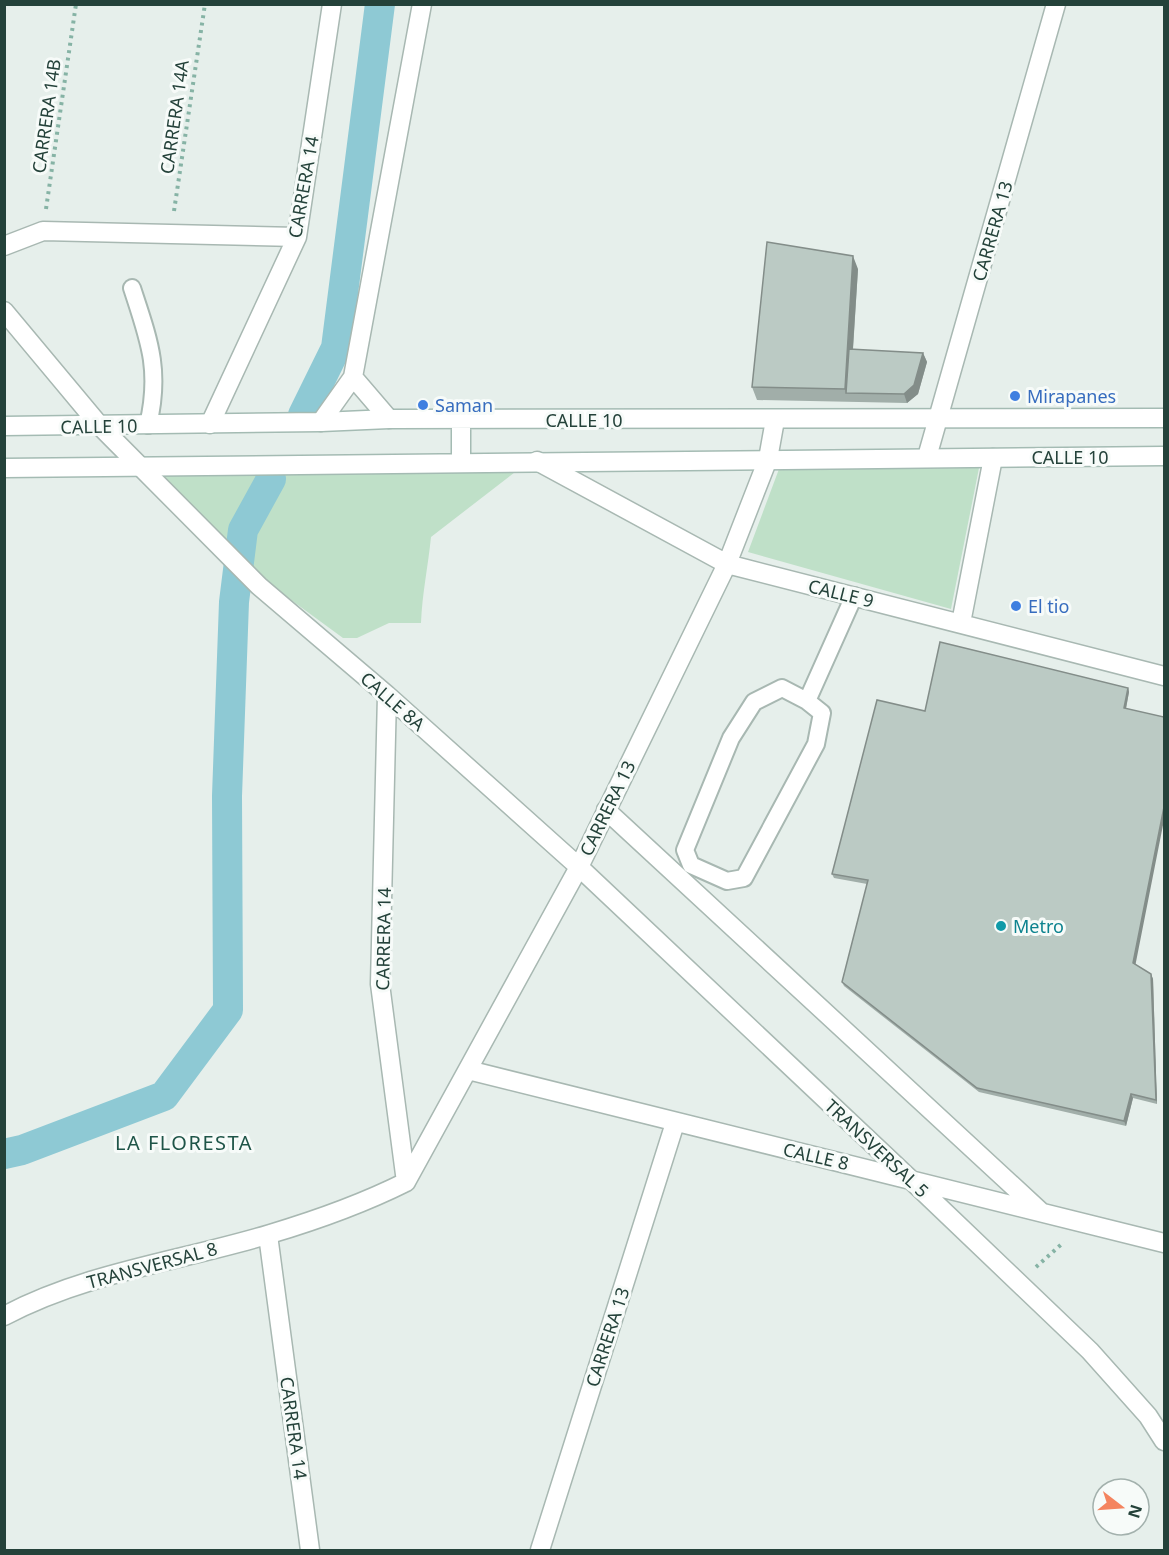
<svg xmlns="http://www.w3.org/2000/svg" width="1169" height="1555" font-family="'Noto Sans',sans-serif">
  <rect width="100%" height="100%" fill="#e6efeb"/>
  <path fill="#bfe0c8" d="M979 468 951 609 748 552 779 469Z
    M519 469 431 537C428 567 422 594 421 623H389L357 638H343L272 586 157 474Z"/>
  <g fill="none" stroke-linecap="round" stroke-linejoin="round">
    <path stroke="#8ec9d4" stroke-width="30" d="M303 415 336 348 380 4
      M4 1154 22 1150 164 1096 228 1010 227 796 234 602 243 530 271 479"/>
    <defs>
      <path id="lane" d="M132 288C149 340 161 370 148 425
        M782 688 807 701 822 713 816 744 744 878 727 881 691 865 685 850 731 738 754 702Z
        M807 701 854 596"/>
      <path id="street" d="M4 246 43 231 297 237
        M4 311 100 426 259 586 387 695 579 867 910 1179 1090 1351 1148 1416 1164 1441
        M353 377 389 419
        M321 422 353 377 422 4
        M210 424 297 237 332 4
        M927 457 1056 4
        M537 461 727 564 1164 676
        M961 623 993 458
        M387 695 380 984 406 1182
        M606 810 1040 1211
        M468 1070 1164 1243
        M406 1182 579 867 727 564 768 459 775 420
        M268 1235 310 1550
        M4 1316C87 1272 181 1261 270 1234 317 1220 362 1204 406 1182
        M540 1550 675 1123"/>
      <path id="secondary" d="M4 426 321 422 389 419 1164 418
        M461 463V421
        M4 468 1164 456"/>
    </defs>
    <use href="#lane" stroke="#a8b8b2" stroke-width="20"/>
    <use href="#street" stroke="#a8b8b2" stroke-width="21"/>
    <use href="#secondary" stroke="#a4bbb3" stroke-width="21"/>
    <path stroke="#86b3a5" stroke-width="4" stroke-dasharray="3 4.5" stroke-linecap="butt" d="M46 209 76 4
      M174 211 205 4
      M1036 1267 1064 1242"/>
    <use href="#lane" stroke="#fff" stroke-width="16"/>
    <use href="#street" stroke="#fff" stroke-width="18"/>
    <use href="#secondary" stroke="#fff" stroke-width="18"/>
  </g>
  <path fill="#a1aea9" d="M858 269 853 350 923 353 927 362 918 394 907 403 757 400 752 387Z
    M1128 688 1129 692 1126 709 1135 964 1151 974 1153 979 1157 1104 1133 1098 1126 1126 979 1092 844 986 842 982 867 884 834 878 832 874 925 711Z"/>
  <path fill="#838d89" d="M853 256 858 269 850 393H846L845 389Z
    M923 353 927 362 918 394 907 403 904 394Z
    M1128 688 1129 692 1125 713 1124 708Z
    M1164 807V820L1135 967 1133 963Z
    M1151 974 1153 979 1157 1104 1156 1100Z
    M1131 1094 1133 1098 1126 1126 1124 1121Z"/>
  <path fill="#bbcac4" stroke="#838d89" stroke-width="1.5" d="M767 242 853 256 845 389 752 387Z
    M849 349 923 353 914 385 904 394 846 393Z
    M940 642 1128 688 1124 708 1164 717V807L1133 963 1151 974 1156 1100 1131 1094 1124 1121 977 1088 842 982 868 880 832 874 877 700 925 711Z"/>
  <g fill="#3f7fe0" stroke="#f7fbf9" stroke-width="2">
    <circle cx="1015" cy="396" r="6"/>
    <circle cx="423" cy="405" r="6"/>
    <circle cx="1016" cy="606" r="6"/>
  </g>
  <circle fill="#0f9aa8" stroke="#f7fbf9" stroke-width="2" cx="1001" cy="926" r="6"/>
  <g text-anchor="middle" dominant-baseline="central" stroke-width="6" stroke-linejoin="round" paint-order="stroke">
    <g font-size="18" fill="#24423a" stroke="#f7fbf9">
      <text transform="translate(46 116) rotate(-82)">CARRERA 14B</text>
      <text transform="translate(174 117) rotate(-82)">CARRERA 14A</text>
      <text transform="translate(303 187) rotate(-80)">CARRERA 14</text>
      <text transform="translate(992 231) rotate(-74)">CARRERA 13</text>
      <text x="584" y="420">CALLE 10</text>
      <text transform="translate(99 426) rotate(-1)">CALLE 10</text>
      <text x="1070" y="457">CALLE 10</text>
      <text transform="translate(841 593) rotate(14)">CALLE 9</text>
      <text transform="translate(393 701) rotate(41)">CALLE 8A</text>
      <text transform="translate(607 808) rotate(-64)">CARRERA 13</text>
      <text transform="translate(383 939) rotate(-89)">CARRERA 14</text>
      <text transform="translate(877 1148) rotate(43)">TRANSVERSAL 5</text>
      <text transform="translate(816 1156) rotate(13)">CALLE 8</text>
      <text transform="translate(152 1265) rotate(-15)">TRANSVERSAL 8</text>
      <text transform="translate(607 1337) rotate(-72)">CARRERA 13</text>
      <text transform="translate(294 1428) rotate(82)">CARRERA 14</text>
    </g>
    <g font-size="18" fill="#366cbe" stroke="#f7fbf9" text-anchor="start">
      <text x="1027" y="396">Mirapanes</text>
      <text x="435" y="405">Saman</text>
      <text x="1028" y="606">El tio</text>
    </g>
    <g font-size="18" fill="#0d838f" stroke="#f7fbf9" text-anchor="start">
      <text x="1013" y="926">Metro</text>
    </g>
    <g font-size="20" letter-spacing="1.5" fill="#1f5548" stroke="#f7fbf9">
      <text x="184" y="1142">LA FLORESTA</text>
    </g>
  </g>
  <rect width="1169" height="1555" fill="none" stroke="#24423a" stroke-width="12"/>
  <g transform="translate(1121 1507) rotate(107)"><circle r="28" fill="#f7fbf9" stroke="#a3b1ad" stroke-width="1.5"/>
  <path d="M0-4.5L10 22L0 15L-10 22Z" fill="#f4845f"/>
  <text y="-9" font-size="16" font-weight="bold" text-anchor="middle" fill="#24423a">N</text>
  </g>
</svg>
